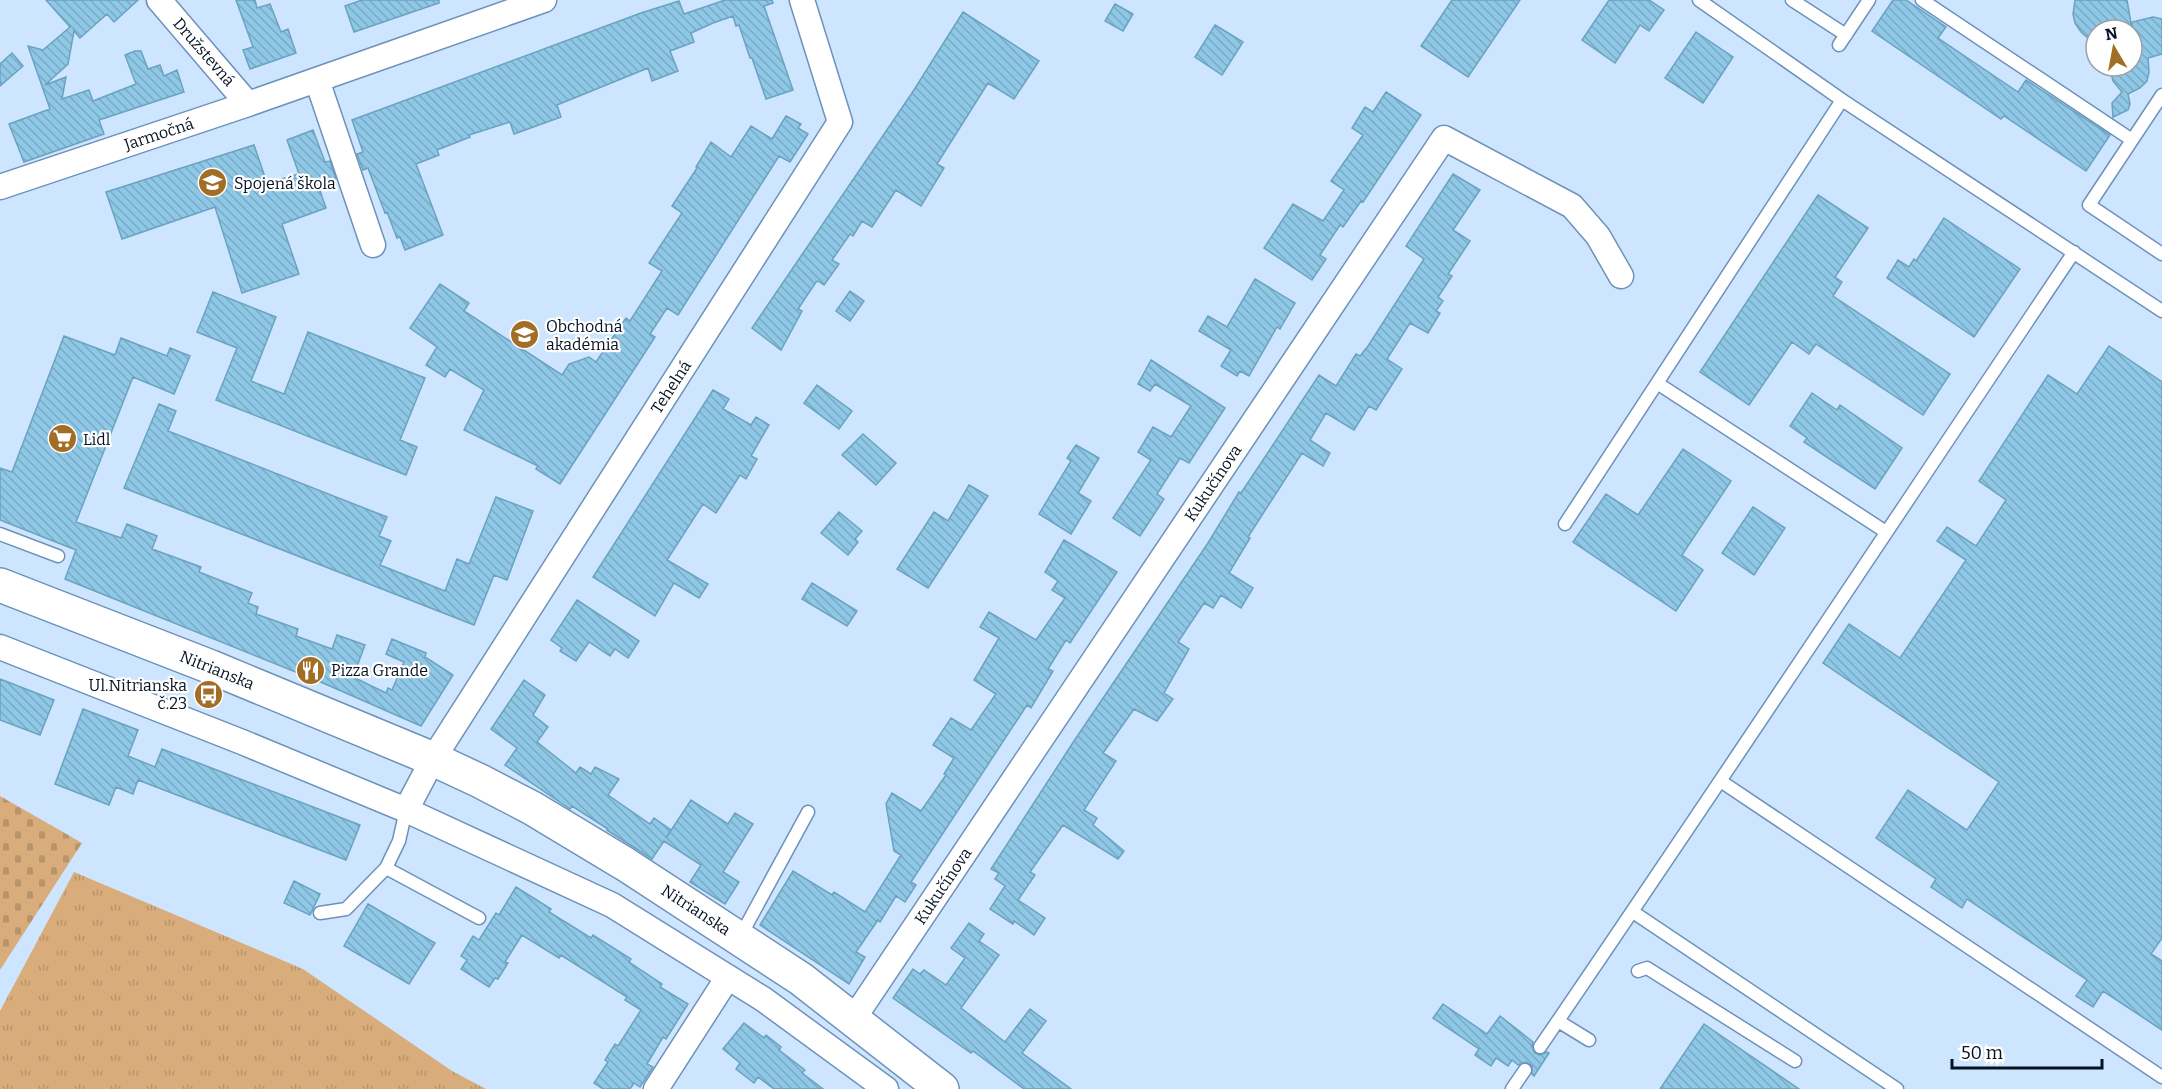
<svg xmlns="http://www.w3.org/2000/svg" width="2162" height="1089" font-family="Bitter,serif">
  <defs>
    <pattern id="grass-tufts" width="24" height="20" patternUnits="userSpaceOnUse" patternTransform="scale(1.5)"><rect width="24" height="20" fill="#d8ad7b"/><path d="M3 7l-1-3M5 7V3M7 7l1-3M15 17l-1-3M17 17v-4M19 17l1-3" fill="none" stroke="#b8946a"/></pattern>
    <pattern id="cemetery-stones" width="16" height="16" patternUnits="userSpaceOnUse" patternTransform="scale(1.5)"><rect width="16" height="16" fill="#d8ad7b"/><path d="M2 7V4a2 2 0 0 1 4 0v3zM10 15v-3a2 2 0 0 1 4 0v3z" fill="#b8946a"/></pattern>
    <pattern id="building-back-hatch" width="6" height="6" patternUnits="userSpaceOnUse" patternTransform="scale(1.5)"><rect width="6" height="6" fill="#8ec8e6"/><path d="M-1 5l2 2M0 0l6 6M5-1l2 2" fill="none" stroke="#79abc5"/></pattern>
  </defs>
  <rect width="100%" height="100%" fill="#cee5ff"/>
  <path fill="url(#grass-tufts)" d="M74 872 303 969 452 1071 486 1089H0V1011Z"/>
  <path fill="url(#cemetery-stones)" d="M0 796 82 843 0 970Z"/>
  <path fill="url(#building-back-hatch)" stroke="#6aa2bf" stroke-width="1.5" d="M46 0H138L114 22 107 14 80 38 74 31 68 64 45 85 66 77 62 99 89 90 93 101 136 84 125 55 135 51H141L148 69 160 65 164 76 177 70 184 92 99 120 104 134 24 162 9 124 50 109 28 46 43 50 70 27Z
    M236 0H255L257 8 270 4 281 32 288 29 296 53 250 69 243 50 253 47Z
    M362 0H439V3L354 32 345 6Z
    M725 0H772L773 3 764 6 793 90 766 99 752 58H750L739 25 736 26 733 16 713 23 691 33 694 42 670 51 678 71 652 81 648 68 557 105 561 117 514 134 510 122 469 135 470 137 437 150 439 155 416 164 443 235 405 250 400 237 397 238 387 212 385 213 368 168 363 170 357 154 363 152 352 120 641 13 679 1 684 14Z
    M1452 0H1520L1468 77 1421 46Z
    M1609 0H1649L1664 10 1649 31 1640 25 1615 63 1582 40Z
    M1893 0H1906L1946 27 1938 38 2018 92 2026 80 2110 135 2086 171 2004 116 2001 119 1872 31Z
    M2075 0H2127L2132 29V22L2153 17 2162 19V54L2148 58 2149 72 2147 81 2140 88 2128 94 2130 104 2128 110 2113 117 2112 103 2122 92 2113 81 2109 66H2132V30H2096V45L2081 32 2075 23 2073 14Z
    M1115 4 1133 14 1123 31 1105 21Z
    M963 12 1039 61 1014 99 988 83 937 164 944 168 921 206 896 190 872 227 862 221 853 236 850 234 832 260 839 264 824 285 818 281 816 282 798 309 802 311 781 350 752 328 912 93Z
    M1215 25 1243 42 1222 75 1195 57Z
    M1696 32 1733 57 1703 103 1665 78Z
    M12 53 23 66 0 86V64Z
    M1386 92 1421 115 1363 202 1361 201 1343 227 1340 225 1320 255 1326 259 1312 280 1264 248 1293 204 1323 221 1344 190 1331 181 1363 135 1352 128 1365 107 1373 112Z
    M786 116 801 124 798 128 808 134 790 162 779 156 678 315 667 308 650 334 655 337 560 484 536 469 538 466 464 430 484 390 450 369 445 377 426 365 437 347 410 328 440 284 469 303 464 311 562 375 569 364 589 357 596 362 626 318 630 321 662 271 649 263 682 213 672 206 697 168 696 167 711 142 731 157 751 126 772 139Z
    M313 130 325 162 330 161 336 179 318 185 326 208 282 224 299 274 242 293 215 207 122 239 106 192 254 145 267 183 299 174 287 140Z
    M1453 174 1480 190 1453 230 1470 241 1448 274 1452 276 1438 297 1443 301 1436 311 1440 313 1428 333 1410 323 1387 359 1402 369 1376 410 1369 406 1354 430 1326 413 1310 440 1330 453 1323 466 1302 453 1248 537 1250 538 1229 573 1253 588 1241 608 1221 595 1213 608 1204 603 1178 642 1189 649 1164 693 1173 699 1157 721 1134 709 1103 753 1116 761 1084 810 1097 818 1093 825 1124 851 1118 859 1063 825 1030 872 1035 875 1018 900 1045 918 1034 935 1014 921 1013 924 990 909 1005 886 995 879 999 873 991 869 1074 741 1208 543 1239 492 1241 493 1265 457 1319 375 1336 386 1356 354 1360 356 1368 346 1424 259 1406 246Z
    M1818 195 1868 228 1835 277 1842 282 1833 296 1950 374 1923 415 1816 344 1809 354 1792 342 1749 405 1700 372Z
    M1944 218 2020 269 1974 337 1887 278 1898 260 1909 267 1914 259 1916 261Z
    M1255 279 1295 303 1280 329 1277 327 1249 376 1240 371 1237 376 1221 366 1231 350 1199 331 1208 316 1227 327Z
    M850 291 864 301 850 321 836 311Z
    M213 292 276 317 251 381 284 394 308 332 425 378 400 440 417 447 406 475 216 400 237 348 197 332Z
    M64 336 115 355 121 338 167 356 170 348 190 356 174 394 133 377 76 522 121 538 127 524 157 536 152 549 201 567 199 572 252 593 248 603 258 607 256 614 298 629 296 636 332 649 337 635 365 645 353 677 386 693 388 688 392 690 404 662 386 654 392 639 426 653 425 657 453 675 421 726 323 683 65 579 76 550 0 520V468L12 472Z
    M2109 346 2162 382V938L2151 954 2162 961V1030L2103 991 2093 1007 2076 996 2087 980 1967 899 1962 908 1931 887 1936 879 1876 838 1908 790 1967 830 1999 782 1823 663 1849 624 1900 658 1966 560 1937 541 1947 527 1976 546 2006 500 1979 481 2039 389 2048 375 2077 394Z
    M1151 360 1225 408 1189 463 1180 458 1157 494 1164 499 1140 536 1113 518 1151 460 1138 452 1153 427 1171 437 1191 406 1155 384 1150 391 1138 384Z
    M817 385 852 411 839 429 804 403Z
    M713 390 729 399 723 409 751 425 756 417 769 425 751 456 757 459 746 479 740 475 716 513 703 504 667 560 708 584 699 598 674 583 655 616 593 577Z
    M1812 393 1837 410 1840 405 1902 448 1875 489 1804 442 1807 438 1790 426Z
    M159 404 176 411 168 431 387 517 379 536 391 541 380 565 445 591 457 559 469 564 496 497 533 511 507 580 494 575 474 625 124 488Z
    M863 434 896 463 876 485 842 455Z
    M1076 445 1099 458 1078 493 1091 501 1071 534 1039 514 1071 461 1067 458Z
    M1683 449 1731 481 1682 555 1703 570 1676 611 1573 542 1606 494 1638 515Z
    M969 485 988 496 928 588 897 569 934 512 948 521Z
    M1753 507 1785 528 1754 575 1722 553Z
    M839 512 862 531 855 539 858 542 848 555 821 533Z
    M1064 540 1117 572 1070 643 1066 640 1048 669 1053 671 1031 708 1027 705 911 882 916 885 905 902 896 896 880 922 878 920 856 952 865 957 849 984 760 925 793 871 832 895 834 892 865 912 901 855 894 851 886 804 892 793 921 811 946 775 944 774 954 758 933 745 951 718 971 730 996 694 974 680 999 638 980 627 989 612 1036 640 1065 598 1052 590 1058 581 1045 572Z
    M812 583 857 611 847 626 802 599Z
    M577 600 639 641 628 658 615 649 610 656 589 642 576 661 560 651 562 648 551 640Z
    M0 679 54 700 40 735 0 720Z
    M524 680 545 695 533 715 548 727 537 742 576 773 580 767 591 774 595 767 619 779 608 795 650 824 654 818 671 830 666 838 691 800 728 824 735 813 753 824 723 872 739 882 725 904 690 882 701 865 664 841 652 859 607 830 608 829 572 806 570 809 505 765 517 748 491 729Z
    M83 709 138 730 128 756 155 767 162 749 360 825 346 860 138 780 133 794 116 787 109 805 55 784Z
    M294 881 320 894 310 915 284 903Z
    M516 887 551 909 549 912 591 938 593 935 631 959 629 962 662 984 660 987 688 1004 666 1039 663 1037 647 1064 653 1067 640 1087 634 1083 630 1089H603L594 1083 608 1062 605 1060 615 1044 618 1046 641 1010 625 1000 627 997 561 955 559 958 522 935 505 962 508 963 498 979 495 978 489 987 461 969 467 960 461 956 473 936 479 940 496 913 499 915Z
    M368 904 435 943 409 984 344 946Z
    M969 923 984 934 979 941 999 955 961 1008 1005 1042 1030 1009 1046 1021 1022 1053 1071 1089H1024L973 1051 971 1053 893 998 913 969 920 974 924 970 946 985 965 958 951 948Z
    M1443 1004 1487 1034 1500 1016 1533 1042 1532 1047 1535 1053 1540 1055 1547 1052 1549 1053 1534 1076 1532 1074V1066L1526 1062 1518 1065 1512 1060 1508 1066 1496 1058 1491 1066 1475 1055 1479 1049 1433 1018Z
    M744 1023 764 1038 766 1035 781 1047 779 1050 805 1070 802 1073 823 1089H774L758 1077 754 1083 736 1069 740 1063 723 1049Z
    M1704 1024 1799 1089H1660Z"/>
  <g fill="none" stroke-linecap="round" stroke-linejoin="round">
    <defs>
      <path id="service" d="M1699 0 1842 100 2162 311
        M1792 0 1846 35
        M1922 0 2132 140
        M1839 45 1869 0
        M2162 95 2089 205 2162 254
        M1657 383 1886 532
        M1565 524 1842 100
        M0 534 58 556
        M1722 782 2162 1077
        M406 810 399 841 386 868 479 918
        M1633 912 1897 1089
        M320 913 346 909 386 868
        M740 937 808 812
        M1638 971 1647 968 1795 1061
        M1558 1021 1589 1040
        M1540 1047C1720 784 1896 517 2074 252
        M1512 1089 1525 1070"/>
      <path id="minor" d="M159 0 248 104
        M317 80 373 245
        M0 187 248 104 544 0
        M0 647 242 742 406 810 612 905 763 999 886 1089
        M406 810 433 759 840 122 802 0
        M854 1018 1444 138 1572 206 1598 236 1621 276
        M656 1089 728 977"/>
      <path id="secondary" d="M0 585 211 667 433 759 480 781 532 808 625 864 801 979 942 1089"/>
    </defs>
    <use href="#service" stroke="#6d92ba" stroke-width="15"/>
    <use href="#minor" stroke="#6d92ba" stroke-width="27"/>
    <use href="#secondary" stroke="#6d92ba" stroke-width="36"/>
    <use href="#service" stroke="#fff" stroke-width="12"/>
    <use href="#minor" stroke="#fff" stroke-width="24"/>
    <use href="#secondary" stroke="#fff" stroke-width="33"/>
  </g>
  <defs>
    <symbol id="school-disc" viewBox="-11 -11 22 22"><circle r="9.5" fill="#a26e26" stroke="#fff"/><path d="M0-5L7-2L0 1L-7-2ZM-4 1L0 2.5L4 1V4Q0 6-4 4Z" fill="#fff"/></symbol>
    <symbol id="supermarket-disc" viewBox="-11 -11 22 22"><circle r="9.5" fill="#a26e26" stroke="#fff"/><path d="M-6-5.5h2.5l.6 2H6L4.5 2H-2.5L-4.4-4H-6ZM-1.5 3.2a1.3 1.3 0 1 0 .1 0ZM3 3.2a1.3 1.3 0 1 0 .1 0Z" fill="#fff"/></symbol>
    <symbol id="restaurant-disc" viewBox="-11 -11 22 22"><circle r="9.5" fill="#a26e26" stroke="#fff"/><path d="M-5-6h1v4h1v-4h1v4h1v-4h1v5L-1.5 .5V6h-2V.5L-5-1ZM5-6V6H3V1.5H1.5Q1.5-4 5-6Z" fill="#fff"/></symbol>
    <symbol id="bus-disc" viewBox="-11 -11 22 22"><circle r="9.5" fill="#a26e26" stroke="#fff"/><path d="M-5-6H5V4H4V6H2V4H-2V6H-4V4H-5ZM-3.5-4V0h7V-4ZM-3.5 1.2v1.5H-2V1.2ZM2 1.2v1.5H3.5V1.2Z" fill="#fff"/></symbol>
  </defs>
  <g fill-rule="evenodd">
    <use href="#school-disc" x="196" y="166" width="33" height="33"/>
    <use href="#school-disc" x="508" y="318" width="33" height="33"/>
    <use href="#supermarket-disc" x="46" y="422" width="33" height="33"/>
    <use href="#restaurant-disc" x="294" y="654" width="33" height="33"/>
    <use href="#bus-disc" x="192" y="678" width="33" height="33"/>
  </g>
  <g text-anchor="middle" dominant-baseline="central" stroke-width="4.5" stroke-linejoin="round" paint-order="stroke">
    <g font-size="16" fill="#051221" stroke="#fff">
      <text transform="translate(204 52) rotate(49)">Družstevná</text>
      <text transform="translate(159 134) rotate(-18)">Jarmočná</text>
      <text transform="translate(671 387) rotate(-57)">Tehelná</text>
      <text transform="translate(1213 483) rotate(-56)">Kukučínova</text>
      <text transform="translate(217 670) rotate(22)">Nitrianska</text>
      <text transform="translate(943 886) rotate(-56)">Kukučínova</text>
      <text transform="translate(696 910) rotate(33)">Nitrianska</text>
    </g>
    <g font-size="16" fill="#051221" stroke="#fff" text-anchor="start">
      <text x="234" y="183">Spojená škola</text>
      <text x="546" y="326">Obchodná<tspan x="546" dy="18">akadémia</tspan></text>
      <text x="83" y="439">Lidl</text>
      <text x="331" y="670">Pizza Grande</text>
      <text x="187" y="685" text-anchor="end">Ul.Nitrianska<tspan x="187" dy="18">č.23</tspan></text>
    </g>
  </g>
  <g transform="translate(2114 48) rotate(350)"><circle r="28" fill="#ffffff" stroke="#9ba0a6" stroke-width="1.5"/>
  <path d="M0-4.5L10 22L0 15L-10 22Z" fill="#a26e26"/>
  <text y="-9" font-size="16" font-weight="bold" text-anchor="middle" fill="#051221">N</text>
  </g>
  <path d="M1952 1059v9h150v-9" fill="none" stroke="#051221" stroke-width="3"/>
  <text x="1961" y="1059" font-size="18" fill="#051221" stroke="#ffffff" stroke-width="4.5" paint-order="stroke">50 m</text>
</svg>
